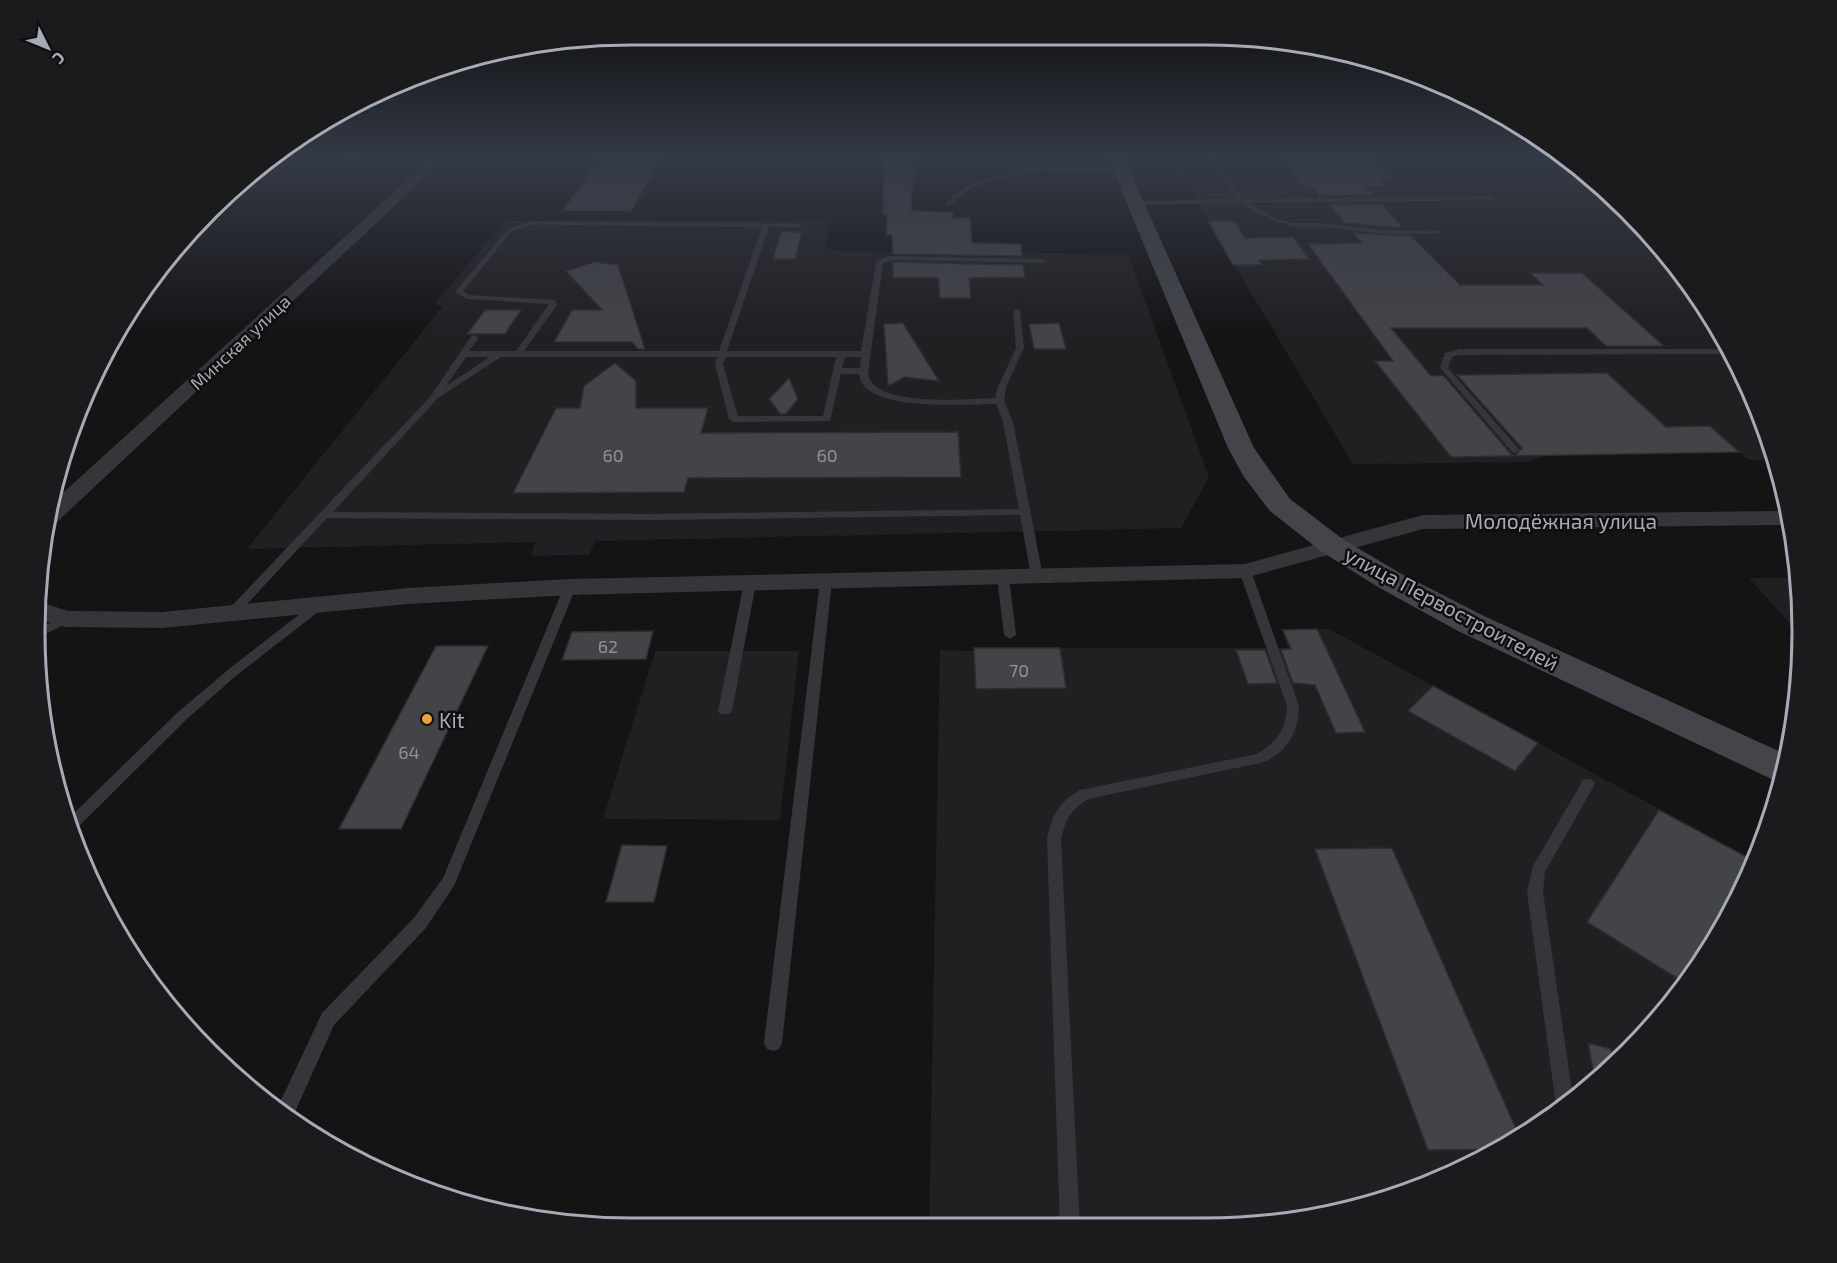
<svg xmlns="http://www.w3.org/2000/svg" width="1837" height="1263" font-family="'Exo 2',sans-serif">
  <rect width="100%" height="100%" fill="#141415"/>
  <path fill="#202022" d="M1171 158H1569L1628 210 1702 300 1757 403 1774 460H1749L1739 452 1546 455 1529 462 1353 464Z
    M830 220 826 248 834 251 1128 254 1209 477 1181 528 595 541 589 555 531 556 535 542 247 549 443 306 434 304 505 221Z
    M1749 578H1797L1802 637Z
    M1281 629H1329L1756 862 1702 963 1627 1054 1537 1128 1470 1167 1322 1217 1206 1228H929L940 650 973 651V648H1288Z
    M655 651H799L780 820 603 819Z"/>
  <path fill="#434448" stroke="#2e2e31" stroke-width="1.5" d="M601 158H662L631 211H562Z
    M884 158H914L911 211 953 212V218H970L972 243 1021 244 1022 256 893 254 892 235H886L887 215H883Z
    M1280 158H1370L1392 179H1379L1387 186 1364 187 1373 195 1320 196 1312 187H1304Z
    M1328 204H1382L1403 228 1345 223Z
    M1208 221H1235L1245 238 1293 237 1309 259 1259 260 1262 265H1233Z
    M781 232H802L795 259H773Z
    M1353 233 1411 236 1460 285H1543L1530 273H1582L1664 346H1606L1587 328H1391L1431 376 1443 375 1511 454 1516 455 1522 448 1457 375 1607 373 1666 427 1710 426 1739 452 1451 457 1375 361H1393L1308 244 1362 243Z
    M595 262 618 265 645 349H638L632 342H554L572 310H602L566 271Z
    M893 262 1023 265 1025 277 969 278 971 298H940L938 278H893Z
    M485 310H521L505 334H467Z
    M903 323 939 381 905 377 888 386 884 324Z
    M1059 323 1066 349H1034L1029 324Z
    M615 363 636 381V408H708L701 433 958 432 961 477 688 478 684 492 513 493 556 408H580L584 386Z
    M789 378 798 399 786 414H780L769 399Z
    M1317 629 1365 732 1336 733 1315 685 1293 683 1281 650 1291 649 1283 630Z
    M653 631 646 659 562 660 572 632Z
    M436 646H488L401 829H339Z
    M974 648H1060L1066 688 976 689Z
    M1236 650H1265L1277 683 1248 684Z
    M1433 686 1538 743 1515 771 1408 711Z
    M1659 810 1756 862 1702 963 1685 983 1587 922Z
    M622 845 667 846 654 902H606Z
    M1392 848 1520 1138 1500 1149 1428 1150 1315 849Z
    M1588 1043 1611 1049 1614 1065 1595 1080Z"/>
  <g fill="none" stroke-linecap="round" stroke-linejoin="round">
    <path fill="#35363a" fill-rule="evenodd" d="M348 158H355L340 169H336V167Z
      M1213 158 1243 199 1491 196 1494 198 1491 200 1249 203 1277 219 1294 223H1322L1382 230 1439 231 1440 232 1437 234H1382L1322 227H1294L1273 221 1240 203 1135 205 1132 203 1135 201 1237 199 1210 160Z
      M1079 167H1121L1124 169 1121 171C1075 170 1004 166 964 193 959 196 955 201 950 205L945 204C978 169 1034 169 1079 167Z
      M531 221 801 224 802 225 799 227H769L727 351H861L876 262 888 256 1045 259 1046 261 1042 263 892 260 883 263 868 373C871 408 969 399 995 398L998 387 1016 348 1013 311 1020 309 1024 348 1006 387 1004 401 1013 422 1043 576 1041 579 1037 580 1031 576 1020 515 651 520 327 518 234 618H226L224 615 226 612 430 397 472 335 479 337 469 351H516L549 304 467 299 455 292 508 229ZM532 225 762 227 719 351H524L557 305 555 300 469 295 463 291 512 231ZM466 357H490L446 386ZM501 357H717L715 364 729 419 734 422 830 421 841 374H859C862 413 968 404 996 404L1003 422 1019 509 651 514 333 512 438 398ZM726 357H836L823 416H738L723 364ZM845 357H861L860 368H842Z
      M1459 349H1728L1731 354 1459 355 1452 357 1448 368 1518 448 1520 450 1515 453 1512 452 1440 368 1445 353Z
      M1245 567 1251 571 1299 706C1299 732 1286 755 1260 763L1088 799C1071 810 1065 820 1061 840L1080 1228H1060L1047 840C1051 816 1059 802 1080 790L1257 754C1277 742 1286 730 1287 706L1239 571Z
      M1003 573 1009 577 1016 635 1010 639 1004 635 997 577Z
      M826 577 832 581 782 1043 779 1049 773 1051 767 1049 764 1043 820 581Z
      M750 579 756 583 732 711 730 714H720L718 711 744 583Z
      M570 583 576 587 454 886 425 929 334 1025 291 1121 277 1109 322 1013 413 919 443 878 564 587Z
      M318 602 324 606 322 609 237 675 188 718 77 828 74 829 70 817 178 712 229 669 314 603Z
      M66 615 72 619 70 622 35 639V630Z
      M1588 779 1593 780 1595 784 1545 872 1543 892 1573 1098 1558 1111 1556 1105 1527 892 1533 866 1583 780Z
      M1236 1216 1243 1219 1245 1225 1206 1228H1088L1091 1221 1098 1218Z"/>
    <path fill="#35363a" fill-rule="evenodd" d="M430 162 434 163V169L57 522 48 523 54 501 426 163Z
      M1790 511 1791 525 1423 529 1245 578 570 595 408 604 162 628 66 627 35 618 37 601 68 611 162 612 408 588 570 579 1245 564 1423 515Z"/>
    <path fill="#43454a" fill-rule="evenodd" d="M1108 158H1124L1254 448 1290 499 1344 540 1400 573 1482 615 1789 756 1780 783 1458 631 1378 587 1322 552 1270 511 1244 477 1228 448Z"/>
  </g>
  <linearGradient id="sky" x2="0" y2="1"><stop stop-color="#0b0b0c"/><stop offset="0.47" stop-color="#343a46"/><stop offset="1" stop-color="#343a46" stop-opacity="0"/></linearGradient>
  <rect width="1837" height="335" fill="url(#sky)"/>
  <circle fill="#e7a339" stroke="#0f0f10" stroke-width="2" cx="427" cy="719" r="6"/>
  <g text-anchor="middle" dominant-baseline="central" stroke-width="5" stroke-linejoin="round" paint-order="stroke">
    <g font-size="18" fill="#a6abb5" stroke="#0f0f10">
      <text transform="translate(240 342) rotate(-43)">Минская улица</text>
    </g>
    <g font-size="18" fill="#8d919a">
      <text x="613" y="455">60</text>
      <text x="827" y="455">60</text>
      <text x="608" y="646">62</text>
      <text x="1019" y="670">70</text>
      <text x="409" y="752">64</text>
    </g>
    <g font-size="21" fill="#a6abb5" stroke="#0f0f10">
      <text x="1561" y="520">Молодёжная улица</text>
      <text transform="translate(1452 608) rotate(28)">улица Первостроителей</text>
    </g>
    <g font-size="21" fill="#a6abb5" stroke="#0f0f10" text-anchor="start">
      <text x="439" y="719">Kit</text>
    </g>
  </g>
  <path d="M0 0H1837V1263H0ZM631 45H1206A586 586 0 0 1 1792 631V632A586 586 0 0 1 1206 1218H631A586 586 0 0 1 45 632V631A586 586 0 0 1 631 45Z" fill="#1b1b1d" fill-rule="evenodd"/>
  <path fill="none" stroke="#a6abb5" stroke-width="3" d="M631 45H1206A586 586 0 0 1 1792 631V632A586 586 0 0 1 1206 1218H631A586 586 0 0 1 45 632V631A586 586 0 0 1 631 45Z"/>
  <g transform="translate(48 48) rotate(133)" stroke="#0f0f10" stroke-width="4.5" paint-order="stroke">
  <path d="M0-4.5L10 22L0 15L-10 22Z" fill="#a6abb5"/>
  <text y="-9" font-size="16" font-weight="bold" text-anchor="middle" fill="#a6abb5">С</text>
  </g>
</svg>
